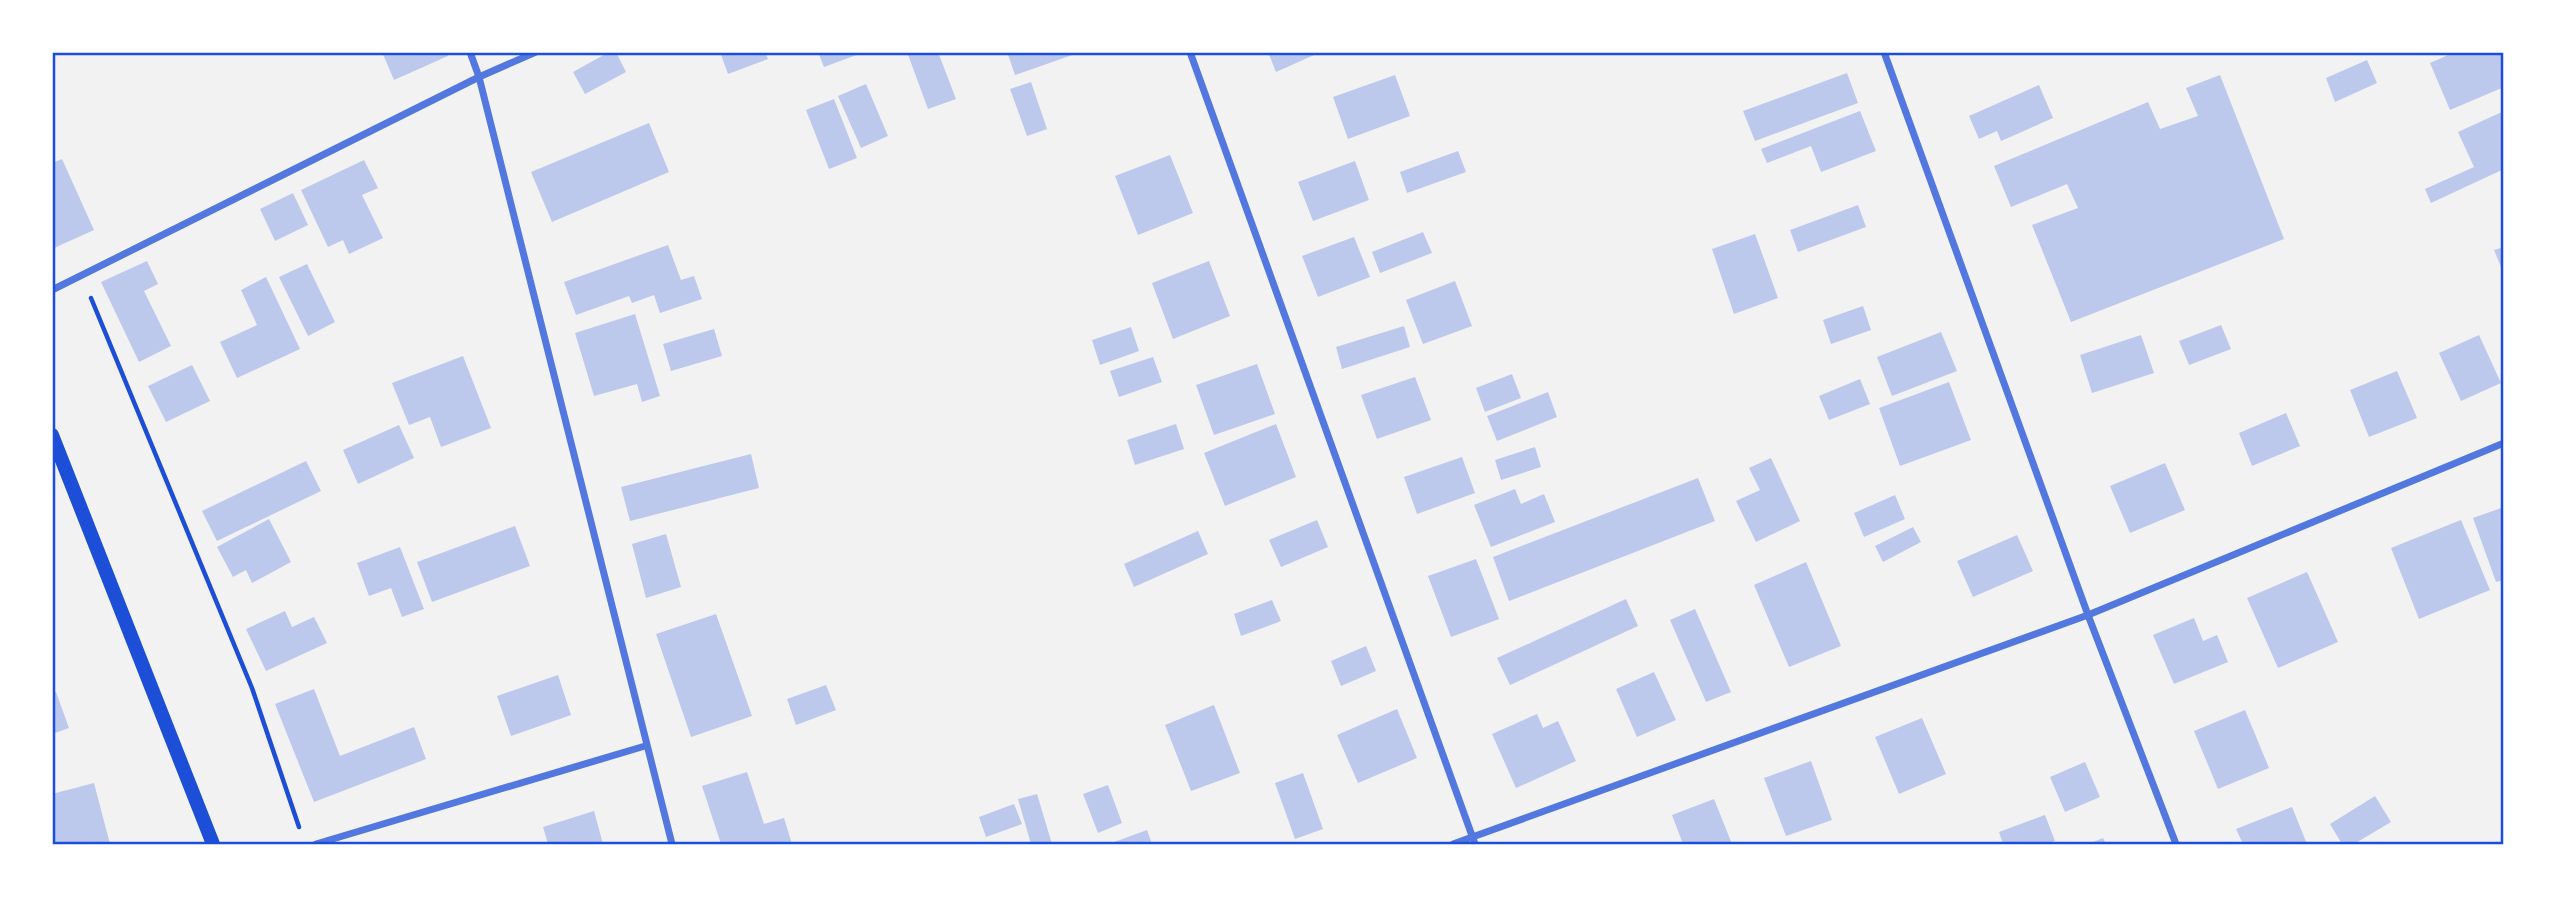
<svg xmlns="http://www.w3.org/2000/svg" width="2556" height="897" font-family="Mulish,sans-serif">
  <rect width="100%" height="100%" fill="#f2f2f2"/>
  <path fill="#bdc9ec" d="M382 52H446L448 56 394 80Z
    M609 52H616L626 72 585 94 573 72Z
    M720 52H765L768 59 728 74Z
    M818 52H862V53L824 67Z
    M907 52H938L956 99 928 109Z
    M1007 52H1078V53L1015 75Z
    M1268 52H1321L1276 72Z
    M2455 52H2502L2504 87 2450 110 2430 63Z
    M2367 60 2377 83 2335 102 2326 78Z
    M1847 73 1858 103 1755 141 1743 111Z
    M1395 75 1410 116 1348 139 1333 97Z
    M2220 75 2284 239 2071 322 2032 225 2078 208 2067 184 2011 207 1994 166 2148 102 2160 129 2198 116 2186 88Z
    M1031 82 1047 129 1027 136 1010 89Z
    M866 84 888 136 861 148 838 96Z
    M2039 85 2053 118 2001 141 1997 131 1979 139 1969 116Z
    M834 99 857 158 829 169 806 110Z
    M1860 111 1876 151 1821 172 1811 146 1767 163 1761 149Z
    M2504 111V169L2431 203 2425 189 2474 167 2458 132Z
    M649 123 669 172 552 222 531 172Z
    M1458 151 1466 172 1407 193 1400 172Z
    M1170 155 1193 213 1138 235 1115 176Z
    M62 159 94 230 52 249V163Z
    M364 160 378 188 362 195 383 238 349 254 343 240 328 247 301 190Z
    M1355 161 1369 200 1313 221 1298 182Z
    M293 193 308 225 275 241 260 209Z
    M1858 205 1866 227 1798 252 1790 230Z
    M1423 232 1432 253 1380 273 1372 252Z
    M1755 234 1778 298 1734 314 1712 249Z
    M1354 237 1370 277 1318 297 1302 256Z
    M668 245 681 280 694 276 702 299 660 313 654 295 632 303 629 296 576 315 564 282Z
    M2504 247V272H2503L2494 250Z
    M147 261 158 284 144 291 171 346 139 362 101 282Z
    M1209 261 1230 316 1173 339 1152 283Z
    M307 264 335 322 308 336 279 277Z
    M266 277 300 349 237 378 220 342 257 325 241 290Z
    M1455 281 1472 326 1423 344 1406 300Z
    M1863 306 1871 330 1831 344 1823 320Z
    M635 314 660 396 642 402 637 384 594 396 575 333Z
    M2221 325 2231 349 2189 365 2179 341Z
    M1404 326 1410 347 1342 369 1336 347Z
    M1131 327 1139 351 1100 365 1092 340Z
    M714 329 722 356 671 371 663 344Z
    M1941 332 1957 371 1892 396 1877 357Z
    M2141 335 2154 373 2092 393 2080 355Z
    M2479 335 2501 383 2461 401 2439 353Z
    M463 356 491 428 441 447 430 417 409 425 392 383Z
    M1153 357 1162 382 1119 397 1110 371Z
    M1257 364 1275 414 1214 435 1196 385Z
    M192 365 210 401 166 422 148 386Z
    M2397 371 2417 418 2369 437 2350 390Z
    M1512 374 1521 398 1485 412 1476 388Z
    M1415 377 1431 420 1377 439 1361 395Z
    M1860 379 1870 404 1829 420 1819 396Z
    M1949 382 1971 440 1900 466 1879 408Z
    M1548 392 1557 417 1497 441 1487 416Z
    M2286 413 2300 446 2252 466 2239 433Z
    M1176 424 1184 449 1135 465 1127 440Z
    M1276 424 1296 477 1225 506 1204 453Z
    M399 425 414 458 358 484 343 450Z
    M1535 447 1541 467 1501 480 1495 460Z
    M751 454 759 488 630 521 621 487Z
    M1462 457 1475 493 1417 514 1404 477Z
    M1771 458 1800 521 1756 542 1736 501 1760 490 1749 468Z
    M306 461 321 491 217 541 202 511Z
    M2165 463 2185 510 2130 533 2110 486Z
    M1698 478 1715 521 1509 601 1493 557Z
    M1515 489 1521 504 1544 494 1555 522 1491 547 1474 505Z
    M1895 495 1905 519 1864 537 1854 513Z
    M2504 507V580L2496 582 2473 518Z
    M269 519 291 562 252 583 246 570 233 577 217 547Z
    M1317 520 1328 547 1281 567 1269 540Z
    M2461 520 2490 590 2419 619 2391 548Z
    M515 526 530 566 432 602 417 562Z
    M1913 527 1921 542 1883 562 1875 546Z
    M1198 531 1208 554 1134 587 1124 564Z
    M666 534 681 587 646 598 632 544Z
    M2017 535 2033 571 1973 597 1957 561Z
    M400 547 424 609 402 617 391 588 369 596 357 563Z
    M1476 559 1499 619 1451 637 1428 576Z
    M1806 562 1841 646 1789 667 1754 585Z
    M2307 572 2338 642 2278 668 2247 598Z
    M1626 599 1638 626 1510 685 1497 658Z
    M1272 600 1281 621 1241 636 1234 614Z
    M1695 609 1731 692 1706 702 1670 620Z
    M285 611 292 627 314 617 327 643 266 671 246 629Z
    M716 614 752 716 691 737 656 634Z
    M2194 618 2203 641 2217 635 2228 662 2174 684 2153 635Z
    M1366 646 1376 671 1341 686 1331 661Z
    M1654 672 1676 720 1637 737 1616 689Z
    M558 675 571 715 511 736 497 696Z
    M826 685 836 710 796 725 787 699Z
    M314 689 340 756 414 727 426 759 314 802 275 704Z
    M56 692 69 728 52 734V693Z
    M1214 705 1240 773 1191 791 1165 725Z
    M1397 709 1417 758 1358 783 1337 735Z
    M2245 710 2269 768 2218 789 2194 731Z
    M1537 714 1543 728 1558 721 1576 761 1516 788 1492 734Z
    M1922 718 1946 774 1899 794 1875 737Z
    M1811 761 1832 820 1786 836 1764 778Z
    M2085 762 2100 797 2065 812 2050 777Z
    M747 772 764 824 784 818 792 844H721L702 786Z
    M1303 773 1323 829 1295 839 1275 783Z
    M94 783 110 844H52V794Z
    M1108 785 1122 823 1098 833 1083 794Z
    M1037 794 1052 844H1031L1018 799Z
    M2375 796 2391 822 2354 844H2342L2330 824Z
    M1714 799 1732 844H1683L1672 815Z
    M1014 804 1022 824 986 837 979 817Z
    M2292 807 2307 844H2243L2236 829Z
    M594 811 603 844H548L543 827Z
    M2045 815 2055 841 2045 844H2003L1999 832Z
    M1147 830 1152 844H1109Z
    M2103 838 2106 844H2088Z"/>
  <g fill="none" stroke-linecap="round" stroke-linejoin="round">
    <path stroke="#1d4ed8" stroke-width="4.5" d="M91 298 252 688 299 827"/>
    <path stroke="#5277de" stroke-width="7" d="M470 52 479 77 672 844
      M1190 52 1475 844
      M1884 52 2088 615 2176 844
      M52 290 479 77 536 52
      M316 844 645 746
      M1453 844 2088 615 2504 443"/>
    <path stroke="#1d4ed8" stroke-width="14" d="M52 435 213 844"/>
  </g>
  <rect width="2556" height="897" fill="none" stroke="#ffffff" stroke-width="108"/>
  <rect x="54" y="54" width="2448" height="789" fill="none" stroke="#1d4ed8" stroke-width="2.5"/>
</svg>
